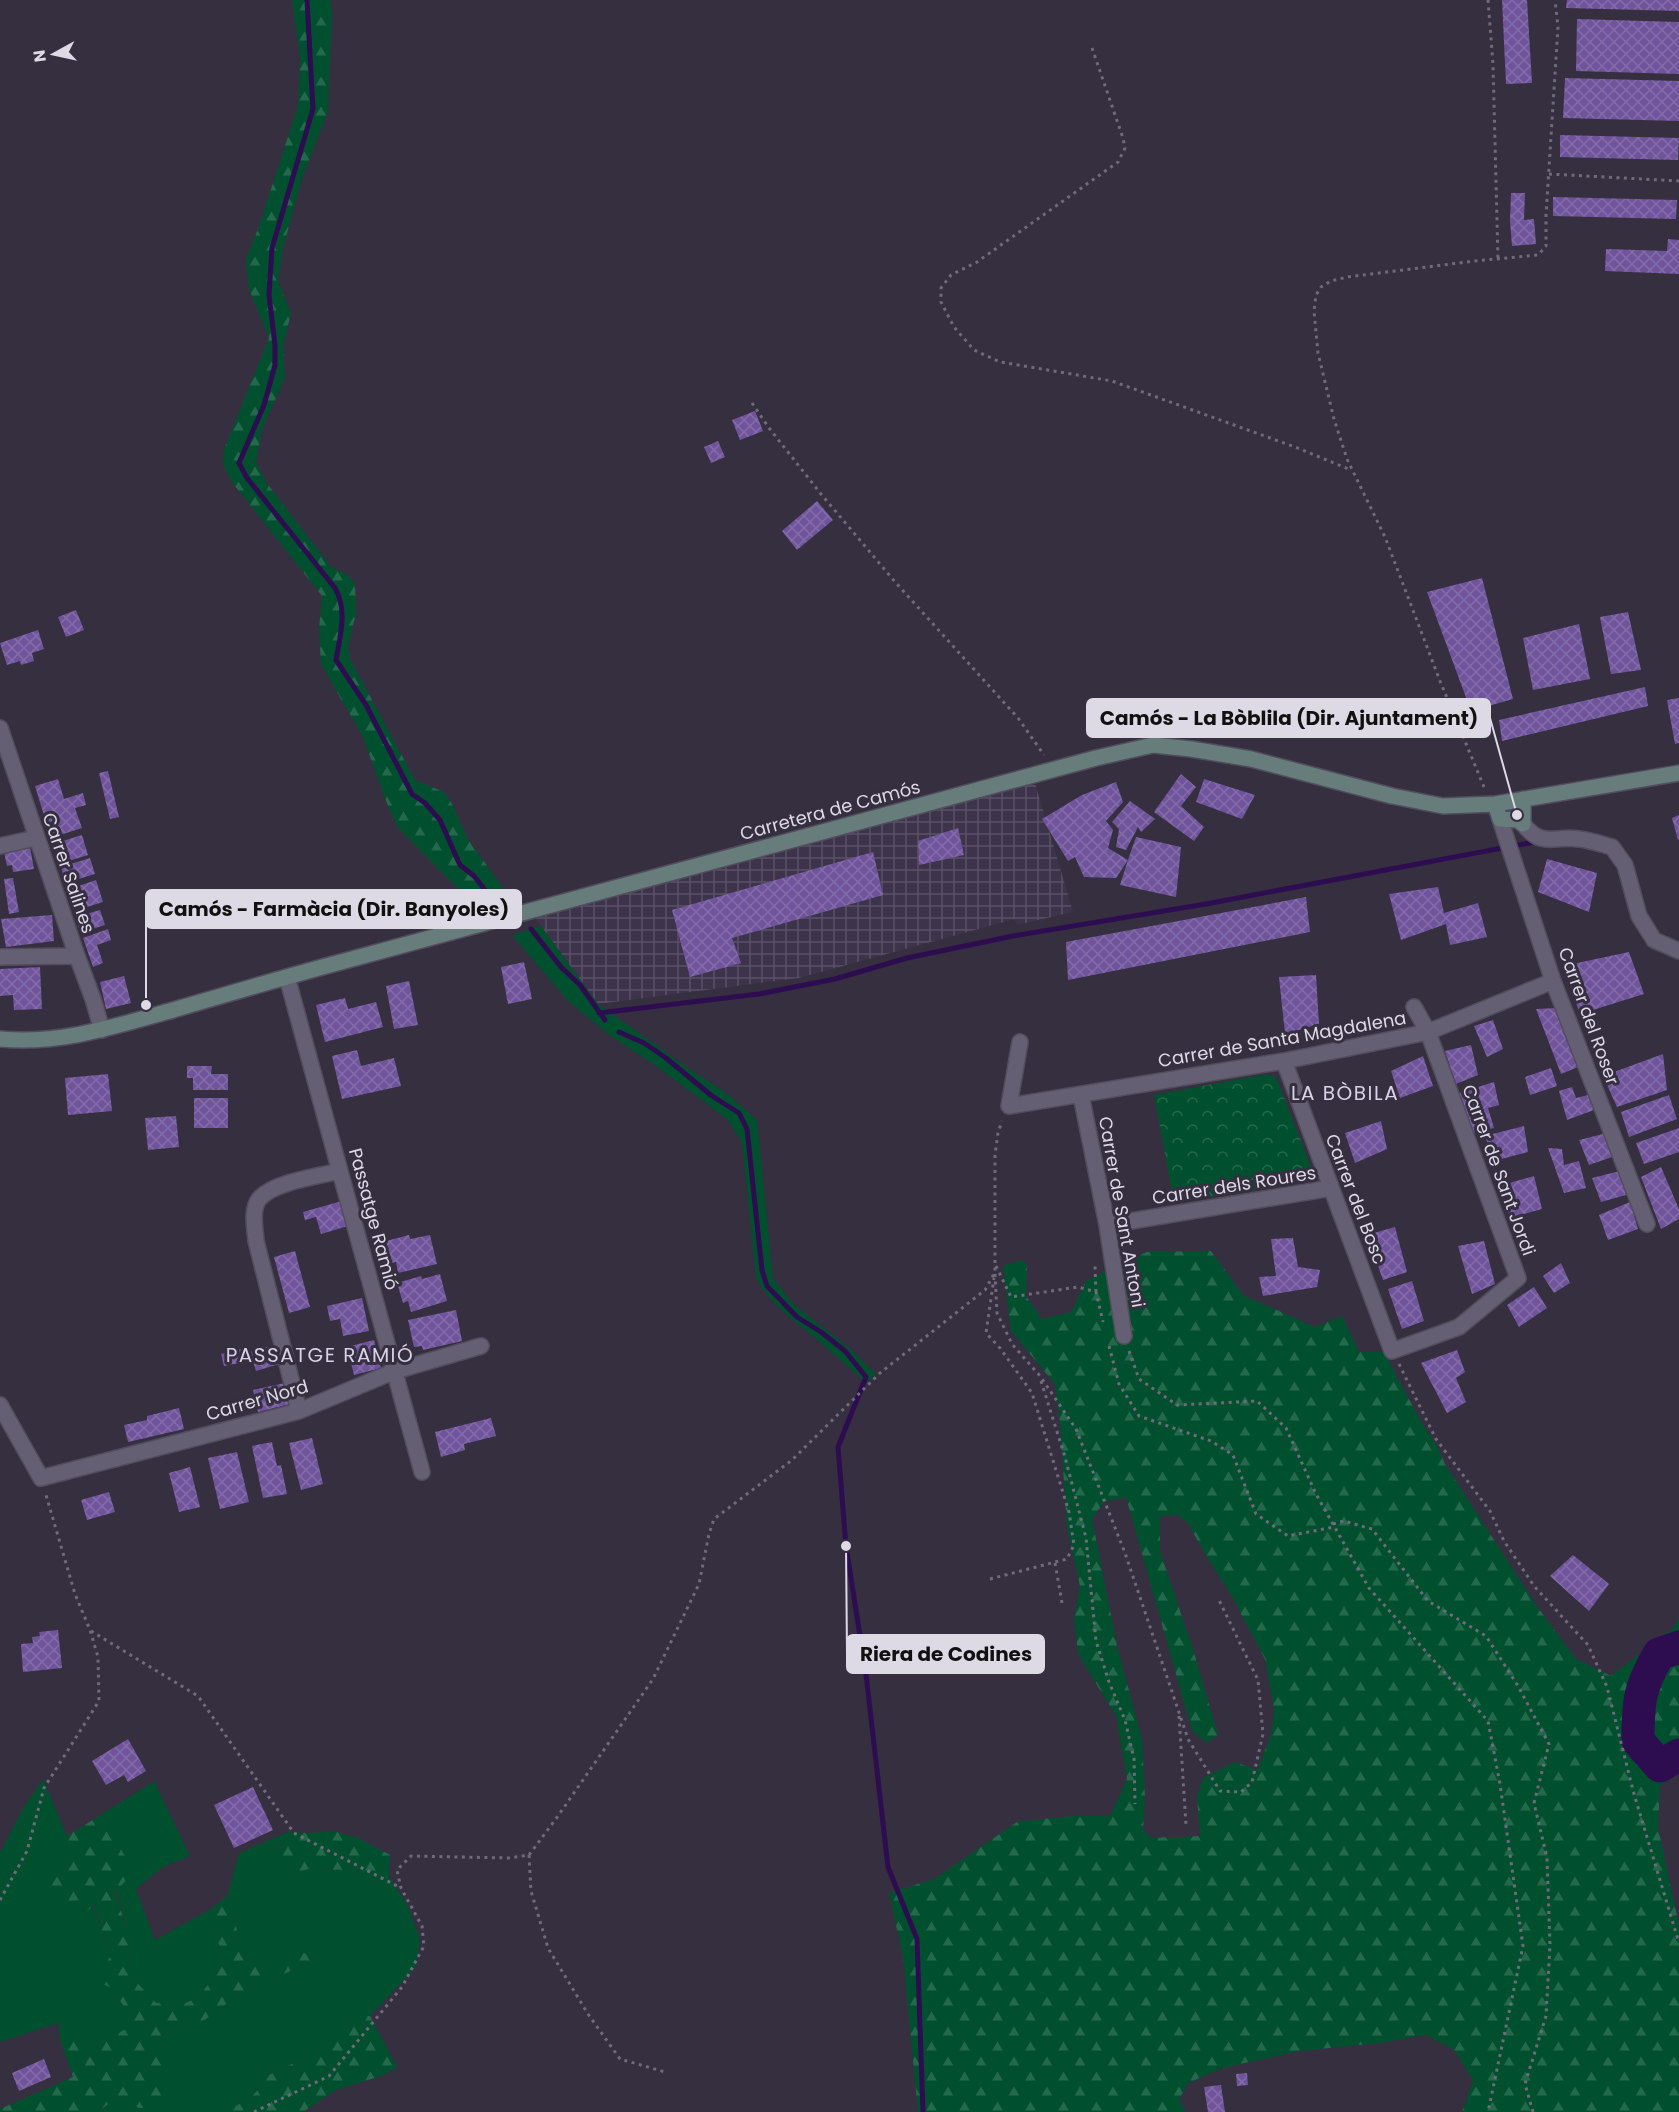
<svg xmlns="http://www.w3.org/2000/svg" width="1679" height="2112" font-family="Poppins,sans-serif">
  <defs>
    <pattern id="industrial-grid" width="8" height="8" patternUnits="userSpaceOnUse" patternTransform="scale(1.5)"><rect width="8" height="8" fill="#3d344c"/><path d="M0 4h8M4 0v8" fill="none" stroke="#595166"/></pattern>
    <pattern id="forest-firs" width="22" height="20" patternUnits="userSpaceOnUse" patternTransform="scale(1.5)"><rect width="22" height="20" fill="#00502f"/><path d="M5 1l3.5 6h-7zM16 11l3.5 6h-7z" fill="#25694d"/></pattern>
    <pattern id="park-crowns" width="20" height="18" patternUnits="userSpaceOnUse" patternTransform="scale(1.5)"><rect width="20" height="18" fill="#00502f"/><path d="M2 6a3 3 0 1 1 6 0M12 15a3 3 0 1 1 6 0" fill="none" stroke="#25694d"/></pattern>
    <pattern id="building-cross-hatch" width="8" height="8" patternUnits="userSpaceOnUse" patternTransform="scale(1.5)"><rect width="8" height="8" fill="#6f549b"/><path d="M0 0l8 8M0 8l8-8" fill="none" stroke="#836ca9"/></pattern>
  </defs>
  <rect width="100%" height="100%" fill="#352f40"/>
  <path fill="url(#industrial-grid)" d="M1033 776 1073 912 1017 925 1015 919 799 978 598 1004 530 911Z"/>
  <path fill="#00502f" d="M541 926 598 1004 695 1073 725 1092 757 1120 773 1278 793 1304 847 1346 876 1374 866 1383C851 1370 837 1356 821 1343 797 1322 770 1307 756 1277L742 1142 727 1119 655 1065 612 1037 568 1001 512 935Z
    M43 1779 67 1836 65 1865 44 1879C52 1897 59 1911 76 1922L93 1904 110 1957 111 1988 132 2018 133 2027 90 2046 66 2035 59 2037V2023L0 2042V1853L23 1808Z
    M154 1781 190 1856 163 1867 136 1889 155 1940 211 1909 223 1963 199 1997 181 2005 156 2003 129 1974 128 1933 96 1818Z
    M288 1832 277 1847 285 1875 309 1869 348 1870 377 1884 389 1876 407 1904 420 1939 416 1967 370 2016H352L312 2054 269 2075 251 2098 224 2112H98L116 2098 139 2108 161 2066 160 2036 199 2024 234 1998 315 1959 299 1950 269 1965 246 1960 227 1896 239 1853Z"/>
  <path fill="url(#forest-firs)" fill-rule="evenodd" d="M292 0H330L332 11 328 111 302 179 283 248 278 281 291 313 283 347 285 378 262 429 256 462 266 482 331 567 346 574 355 583 356 613 348 646 350 659 415 780 444 792 452 804 469 841 506 892 516 899 478 909 398 828 386 801 363 737 321 664 319 629 322 596 231 481 223 464 224 449 269 338 249 289 246 259 258 229 298 106 300 59Z
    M1211 1251 1243 1295 1315 1327 1342 1316 1359 1352H1384L1419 1418 1438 1448 1445 1464 1536 1605 1576 1659 1611 1676 1672 1629 1679 1619V1774L1660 1786 1658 1828 1679 1925V2112H1462L1473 2080 1454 2050 1426 2035 1380 2043 1299 2051 1222 2068 1188 2083 1179 2100 1186 2112H918L903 1957 889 1893 934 1879 1017 1822 1072 1816H1110L1127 1779 1116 1716 1078 1654 1074 1619 1080 1586 1067 1527 1060 1423 1055 1384 1011 1331 1003 1266 1022 1260 1027 1265 1026 1296 1042 1319 1071 1312 1086 1281 1125 1261 1147 1252ZM1126 1497 1192 1731 1207 1743 1218 1735 1194 1653 1160 1551V1516L1177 1515 1188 1523 1205 1554 1231 1595 1265 1659 1274 1709 1271 1735 1257 1770 1235 1762 1203 1778 1197 1796 1200 1836 1151 1838 1143 1830 1145 1798 1142 1739 1117 1646 1092 1519 1104 1502Z
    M96 1818 114 1837 134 1872 115 1892 128 1933 129 1974 156 2003 181 2005 199 1997 223 1963 211 1909 227 1896 246 1960 269 1965 299 1950 315 1959 234 1998 199 2024 160 2036 165 2097 158 2108H139L116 2098 98 2112H0V2109L73 2077 59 2037 66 2035 90 2046 133 2026 132 2018 111 1988 94 1979 110 1957 94 1904 76 1923C59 1911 52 1897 44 1879L65 1865 67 1836Z
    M334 1831 358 1838 390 1855 389 1876 377 1884 348 1870 309 1869 285 1875C273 1856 275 1849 288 1832L308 1833Z
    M352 2016H370L397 2067 384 2075 336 2090 303 2112H224L251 2098 269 2075 312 2054Z"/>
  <path fill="url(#park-crowns)" d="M1267 1074 1276 1077 1311 1167 1310 1176 1302 1180 1174 1203 1154 1095Z"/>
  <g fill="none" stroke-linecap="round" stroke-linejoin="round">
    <path stroke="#2d0d50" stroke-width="5" d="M307 0 313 109 272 248 269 295 275 345V365L264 405 239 463 247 478 335 588C348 610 340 636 336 660L366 705 412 794 425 803 440 820 460 865 474 876 494 901
      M531 929 561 967 580 985 605 1020
      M599 1013 759 994 835 979 907 958 1013 936 1206 904 1539 841
      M619 1032 644 1043 666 1058 712 1096 739 1113 747 1129 762 1270 767 1286 797 1317 821 1332 845 1351 866 1377 838 1447 846 1546 866 1674 888 1867 917 1939 923 2112"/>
    <path stroke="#2d0d50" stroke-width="33" d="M1679 1647 1659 1654C1639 1688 1638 1702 1638 1741L1660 1766 1679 1755"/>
  </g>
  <path fill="url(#building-cross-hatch)" d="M1502 0H1527L1532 83 1506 84Z
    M1567 0H1679V11L1566 8Z
    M1577 19 1679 22V74L1576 71Z
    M1565 78 1679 81V121L1563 118Z
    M1560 135 1679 138 1678 160 1560 157Z
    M1511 193H1525L1524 220 1534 219 1536 244 1512 246 1510 221Z
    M1553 197 1677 200 1676 219 1553 216Z
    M1668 239 1679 240V274L1605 271 1606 249 1667 251Z
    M755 411 763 431 740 440 732 420Z
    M718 441 725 457 711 463 704 447Z
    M817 501 833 520 797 550 782 531Z
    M1482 578 1513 699 1471 711 1427 592Z
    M76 610 84 630 66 637 58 617Z
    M1628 612 1641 670 1611 674 1600 617Z
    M1579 624 1590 679 1533 690 1523 638Z
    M38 630 44 649 32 653 34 661 21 665 20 661 7 665 0 643Z
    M1645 687 1648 706 1502 741 1499 720Z
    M1679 698V743L1675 744 1667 700Z
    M108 771 119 817 110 819 99 773Z
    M1181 774 1196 787 1181 806 1204 827 1194 841 1154 812Z
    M58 779 64 799 83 793 86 805 75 808 82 828 51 838 35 786Z
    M1204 779 1255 795 1242 819 1196 802Z
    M1116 782 1123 802 1106 821 1113 830 1108 848 1128 860 1136 837 1181 847 1176 897 1120 885 1128 860 1116 878 1084 877 1075 857 1068 861 1042 819 1082 795Z
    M1130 801 1155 819 1141 832 1138 827 1126 850 1116 847 1119 829 1112 822Z
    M1679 815V839L1678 840 1672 818Z
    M958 828 964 855 919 865 918 841Z
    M82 835 88 855 59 864 53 844Z
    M30 847 34 869 13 872 12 865 7 866 4 852Z
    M873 852 883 895 732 938 741 963 690 977 672 910Z
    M90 858 95 874 65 883 61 867Z
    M1547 859 1597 873 1589 912 1538 892Z
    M13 878 19 912 9 914 4 879Z
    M96 880 103 902 74 911 67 890Z
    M1438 887 1444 913 1478 903 1487 937 1450 945 1446 924 1401 940 1389 894Z
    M1306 897 1310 932 1068 980 1066 942Z
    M100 910 105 925 80 933 76 917Z
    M52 915 54 941 6 947 1 919Z
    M108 929 111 940 97 945 103 963 93 967 83 938Z
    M1629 952 1644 994 1580 1014 1563 966Z
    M524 962 532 999 508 1004 501 967Z
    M40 967 42 1009 14 1010 13 995 0 996V969Z
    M1316 975 1319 1024 1285 1034 1279 977Z
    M124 976 131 1003 106 1009 100 982Z
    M409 981 418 1025 394 1029 386 986Z
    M345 998 348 1009 376 1002 383 1027 325 1042 316 1005Z
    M1557 1008 1578 1067 1561 1074 1536 1009Z
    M1493 1020 1503 1049 1487 1057 1474 1026Z
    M1471 1045 1478 1075 1456 1084 1445 1051Z
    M357 1050 361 1066 394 1058 401 1086 342 1099 332 1056Z
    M1663 1054 1667 1090 1617 1107 1603 1076Z
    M1423 1056 1433 1086 1400 1098 1391 1071Z
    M187 1066H212L211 1074H228V1090H193V1078H187Z
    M1551 1068 1557 1086 1530 1095 1525 1077Z
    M108 1074 112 1111 68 1115 65 1078Z
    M1494 1082 1499 1105 1488 1108 1494 1128 1472 1133 1459 1093Z
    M1572 1087 1576 1098 1588 1095 1594 1110 1567 1120 1559 1091Z
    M1669 1095 1677 1119 1629 1137 1621 1112Z
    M194 1098H228V1128H194Z
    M176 1116 179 1147 148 1150 145 1118Z
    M1381 1121 1387 1149 1355 1163 1345 1133Z
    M1524 1126 1528 1152 1494 1161 1485 1136Z
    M1679 1128V1152L1644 1164 1636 1143Z
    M1603 1134 1612 1157 1589 1165 1579 1140Z
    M1548 1148 1562 1149 1564 1165 1579 1161 1586 1188 1564 1193Z
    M1661 1167 1679 1209V1219L1661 1229 1641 1177Z
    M1620 1171 1626 1195 1601 1202 1592 1178Z
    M1534 1176 1542 1209 1510 1218 1499 1186Z
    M342 1201 348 1226 321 1234 316 1217 305 1220 303 1212Z
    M1630 1202 1638 1229 1608 1240 1599 1215Z
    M1395 1227 1407 1272 1383 1280 1367 1235Z
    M409 1235 410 1239 430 1235 437 1264 398 1273 396 1262 391 1263 386 1241Z
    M1293 1238 1298 1267 1320 1270 1317 1287 1263 1296 1259 1277 1276 1276 1271 1239Z
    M1484 1241 1495 1284 1472 1294 1458 1246Z
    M295 1251 310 1307 289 1313 274 1257Z
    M1561 1263 1570 1283 1554 1293 1543 1276Z
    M440 1274 447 1301 411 1312 408 1301 403 1303 397 1283 421 1276 422 1279Z
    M1412 1281 1424 1321 1402 1329 1388 1289Z
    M1534 1287 1547 1308 1519 1327 1507 1305Z
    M362 1298 369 1331 343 1336 340 1319 330 1321 327 1306Z
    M456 1310 462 1341 423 1350 422 1346 414 1347 408 1320Z
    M374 1340 381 1368 354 1375 347 1347Z
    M274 1345 279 1364 256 1371 250 1352Z
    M241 1349 244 1362 224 1366 221 1354Z
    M1457 1350 1465 1372 1456 1378 1466 1402 1447 1413 1421 1363Z
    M285 1383 290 1404 258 1412 253 1390Z
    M179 1408 184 1429 128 1442 124 1425 147 1420V1416Z
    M491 1418 496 1436 464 1444 465 1450 441 1457 435 1432Z
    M312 1438 323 1484 301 1490 289 1443Z
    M272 1442 277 1466 281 1465 287 1494 263 1498 252 1446Z
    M237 1452 249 1502 220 1509 208 1458Z
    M190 1467 200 1507 179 1512 169 1473Z
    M109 1492 115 1512 87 1520 81 1500Z
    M1573 1555 1609 1584 1589 1611 1550 1576Z
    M58 1630 62 1668 23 1672 21 1644 33 1643 32 1637 40 1636 39 1632Z
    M128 1739 146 1771 128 1782 124 1775 106 1785 92 1761Z
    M253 1787 273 1830 234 1848 214 1805Z
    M44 2059 51 2077 19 2091 12 2073Z
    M1247 2073 1248 2085 1237 2086 1236 2074Z
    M1221 2085 1225 2112H1208L1204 2087Z"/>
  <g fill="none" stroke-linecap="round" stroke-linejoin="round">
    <defs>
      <path id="street" d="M0 728 77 956 93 999 102 1030
        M1500 819 1553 981 1647 1224
        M1523 824C1543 849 1554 835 1579 839 1590 840 1601 844 1612 847L1625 865 1639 916 1654 940 1679 951
        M0 846 36 838
        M0 957 77 956
        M287 977 422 1472
        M1020 1042 1009 1106 1284 1061 1428 1032 1553 981
        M1284 1061 1392 1351 1459 1327 1518 1278 1428 1032 1414 1007
        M1081 1095 1107 1225 1124 1336
        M1107 1225 1331 1188
        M0 1405 41 1478 299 1411 395 1371 481 1346
        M299 1411 256 1241C255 1228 251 1210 259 1199 273 1182 319 1176 340 1171"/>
      <path id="secondary" d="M1495 804 1500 819 1517 820 1523 824V799
        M0 1039C59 1045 116 1026 173 1010 224 995 275 980 326 966 583 897 840 829 1096 758L1153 745 1191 749 1251 759 1392 796 1443 806 1495 804 1679 773"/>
    </defs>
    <use href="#street" stroke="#524d5c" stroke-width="18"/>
    <use href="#secondary" stroke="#524d5c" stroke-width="18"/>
    <path stroke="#706b7a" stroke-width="3" stroke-dasharray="3 4.5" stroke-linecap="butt" d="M1488 0 1493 64 1498 260
      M1092 48 1123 138 1125 148 1118 162 977 262 951 275 941 288V302L954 327 974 350 1000 362 1112 381 1295 447 1351 470
      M1549 174 1679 181
      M752 403 769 428 821 494 896 583 1018 718 1044 755
      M1484 787 1440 681 1385 537 1347 459 1334 419 1318 353 1314 311 1316 295 1321 287 1331 281 1347 277 1475 261 1538 255 1546 246V215L1558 27 1555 0
      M996 1266 1011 1297 1078 1287 1096 1292 1103 1322
      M995 1274 997 1313 1012 1344 1040 1376 1076 1429 1125 1553 1188 1739 1220 1791 1241 1792 1252 1782 1263 1734 1258 1680 1218 1598
      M1096 1292 1095 1268 1097 1264
      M1109 1346 1119 1384 1139 1416 1211 1441 1233 1455 1256 1514 1288 1536 1334 1527
      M1129 1351 1139 1379 1177 1405 1257 1401 1286 1428 1316 1494 1369 1588 1488 1721 1500 1784 1523 1946 1488 2112
      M1399 1364 1436 1439 1490 1511 1504 1541 1534 1586 1588 1645 1607 1687 1634 1794 1679 1943
      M1041 1381 1065 1457 1086 1538 1096 1641 1109 1682 1125 1720 1134 1759 1135 1804
      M1333 1524 1344 1521 1372 1529 1428 1601 1486 1636 1518 1686 1549 1744 1534 1803 1547 1858 1550 1945 1546 2016 1525 2084 1533 2112
      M1055 1563 1062 1603
      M990 1579 1067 1559 1074 1545 1069 1512 1032 1393 1000 1348 986 1333 994 1278
      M91 1631 198 1696 294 1833 401 1888
      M1179 1716 1186 1825
      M529 1855 531 1891 548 1948 588 2014 620 2059 665 2072
      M0 1900 27 1851 44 1788 99 1701 98 1657 90 1630 75 1594 46 1495
      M254 2112 329 2076 402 1987 424 1946 422 1926 401 1888 397 1870 411 1856 509 1858 529 1855 558 1816 653 1679 699 1584 709 1534 714 1519 792 1460 880 1373 985 1290 995 1272V1155L998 1133 1002 1121"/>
    <use href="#street" stroke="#655f73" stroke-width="15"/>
    <use href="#secondary" stroke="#667d7c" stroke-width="15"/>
  </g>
  <g text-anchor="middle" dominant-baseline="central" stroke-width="6" stroke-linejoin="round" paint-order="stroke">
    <g font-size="18" fill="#ddd9e5" stroke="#352f40">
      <text transform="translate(830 810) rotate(-15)">Carretera de Camós</text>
      <text transform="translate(69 873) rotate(71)">Carrer Salines</text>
      <text transform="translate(1589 1016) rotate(70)">Carrer del Roser</text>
      <text transform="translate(1282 1039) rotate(-10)">Carrer de Santa Magdalena</text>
      <text transform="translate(1499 1170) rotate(70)">Carrer de Sant Jordi</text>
      <text transform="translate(1234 1185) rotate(-9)">Carrer dels Roures</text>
      <text transform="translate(1356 1199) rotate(69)">Carrer del Bosc</text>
      <text transform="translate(1122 1212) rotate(80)">Carrer de Sant Antoni</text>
      <text transform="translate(374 1219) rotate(75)">Passatge Ramió</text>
      <text transform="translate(257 1400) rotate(-16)">Carrer Nord</text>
    </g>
    <g font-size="20" letter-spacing="1.5" fill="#d8d1e7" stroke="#352f40">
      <text x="1345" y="1093">LA BÒBILA</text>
      <text x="320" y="1355">PASSATGE RAMIÓ</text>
    </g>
  </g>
  <path fill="none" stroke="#ddd9e5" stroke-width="2" d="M1517 815L1490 718M146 1005L146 909M846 1546L847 1654"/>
  <g fill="#ddd9e5" stroke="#352f40" stroke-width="2">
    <circle cx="1517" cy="815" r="6"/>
    <circle cx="146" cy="1005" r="6"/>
    <circle cx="846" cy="1546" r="6"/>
  </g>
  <g fill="#ddd9e5" stroke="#ddd9e5" stroke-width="2">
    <rect x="1087" y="699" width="403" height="38" rx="6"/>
    <rect x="146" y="890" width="375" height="38" rx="6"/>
    <rect x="847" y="1635" width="197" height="38" rx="6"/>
  </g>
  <g font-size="20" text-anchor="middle" font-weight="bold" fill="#111">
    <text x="1289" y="725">Camós - La Bòblila (Dir. Ajuntament)</text>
    <text x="334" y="916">Camós - Farmàcia (Dir. Banyoles)</text>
    <text x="946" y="1661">Riera de Codines</text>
  </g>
  <g transform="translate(54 54) rotate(262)" stroke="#352f40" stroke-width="4.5" paint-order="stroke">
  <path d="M0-4.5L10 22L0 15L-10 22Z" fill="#ddd9e5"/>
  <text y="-9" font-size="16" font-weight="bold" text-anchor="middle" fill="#ddd9e5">N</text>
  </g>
</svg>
